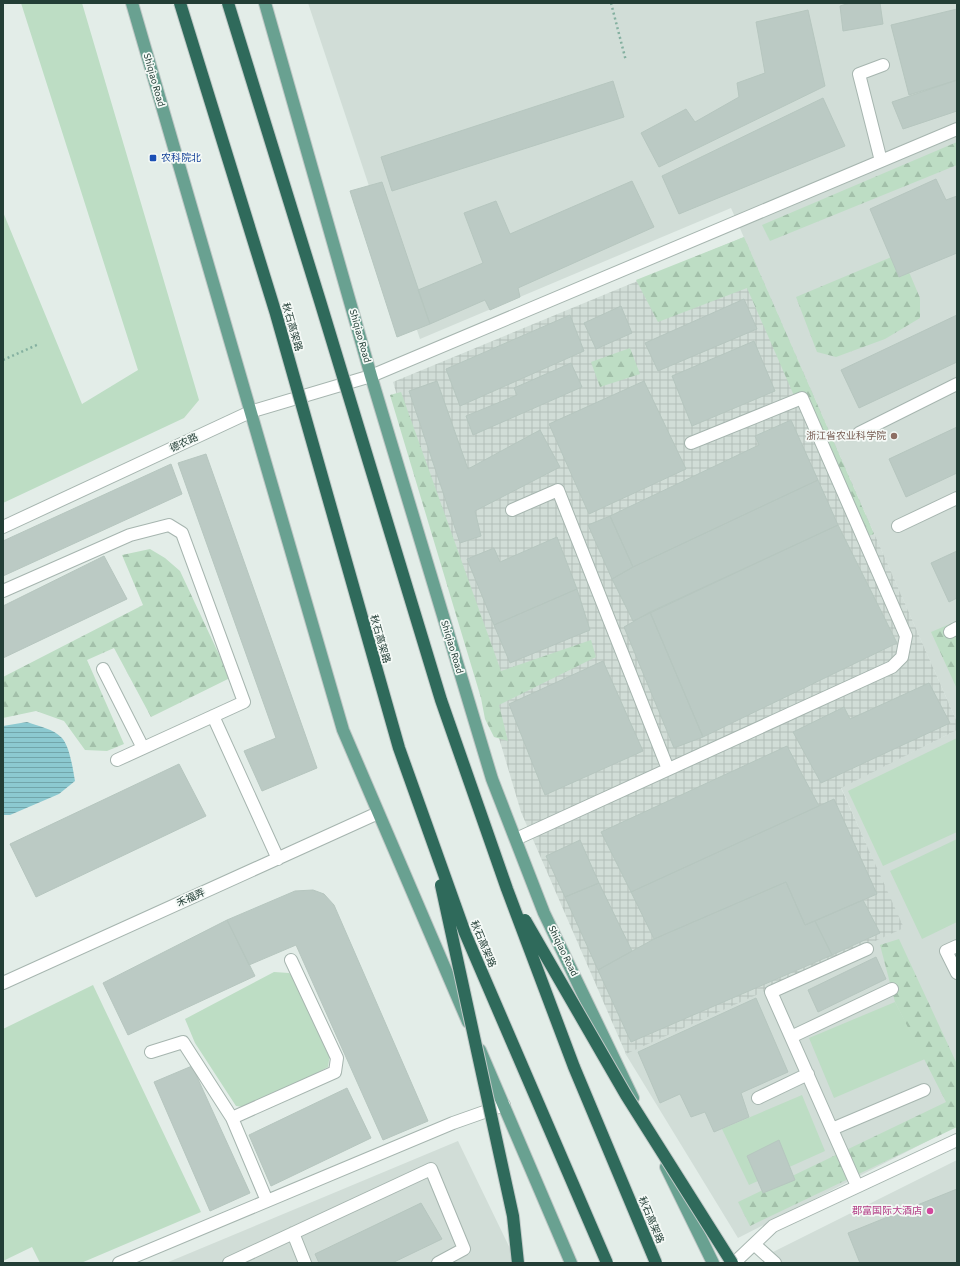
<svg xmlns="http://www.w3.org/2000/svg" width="960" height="1266" font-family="'Source Sans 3','Noto Sans SC',sans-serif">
  <defs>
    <pattern id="industrial-grid" width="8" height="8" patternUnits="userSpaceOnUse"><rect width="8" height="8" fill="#d1ddd7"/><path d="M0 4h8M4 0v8" fill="none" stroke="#b3bfb9"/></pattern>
    <pattern id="forest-firs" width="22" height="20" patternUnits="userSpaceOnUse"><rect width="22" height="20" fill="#bdddc4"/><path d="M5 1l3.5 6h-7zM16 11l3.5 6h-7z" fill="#a2bfa9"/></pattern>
    <pattern id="water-rules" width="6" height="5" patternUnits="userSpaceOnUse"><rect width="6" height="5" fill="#8cc9d0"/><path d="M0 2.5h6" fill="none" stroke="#72a5aa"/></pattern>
  </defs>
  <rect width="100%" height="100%" fill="#e3ede8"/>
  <path fill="#d1ddd7" d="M308 3H957V722L731 208 420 339Z
    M957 730V1126L738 1238 625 1053 903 928 841 787Z
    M458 1141 517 1263H166Z
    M957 1160V1263H768L769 1254Z"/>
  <path fill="url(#industrial-grid)" d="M744 237 957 722V730L841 788 904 928 626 1054 521 812 393 382Z"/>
  <path fill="#bdddc4" d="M21 3H82L199 400 184 418 3 503V212L82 404 138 370Z
    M957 738V832L883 866 848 791Z
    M957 839V922L922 939 890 871Z
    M274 972 289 973 297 981 330 1054 328 1067 250 1108 236 1106 195 1043 185 1019Z
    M93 985 201 1212 81 1263H40L32 1247 3 1261V1029Z
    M895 1002 925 1059 834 1098 809 1038Z
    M802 1095 825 1151 749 1185 722 1129Z"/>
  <path fill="url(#forest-firs)" d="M957 142V165L770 241 762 225Z
    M744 237 874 534 857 540 747 288 658 322 636 280Z
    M901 253 920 298V318L885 339 836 357 817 352 796 297Z
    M630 348 640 374 600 387 591 362Z
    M401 392 501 671 591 640 596 657 499 705 508 741 494 737 485 719 481 698 390 395Z
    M150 549 165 558 180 571 230 678 151 717 114 648 87 660 124 744 107 751 85 750 64 721 36 711 3 718V677L143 605 122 555Z
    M957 621V689L931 632Z
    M899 939 956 1062 957 1127 750 1226 738 1202 946 1102 895 1002 880 945Z"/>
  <path fill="url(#water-rules)" d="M27 722C38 726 54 729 62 738 70 747 73 770 75 781L59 794 10 815H3V726Z"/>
  <path fill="#bbcac4" stroke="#b6c6bf" d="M850 3H880L883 24 843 31 840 6Z
    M957 9V80L909 95 891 25Z
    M808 10 825 86 659 167 641 133 686 109 695 122 739 97 737 83 765 73 756 22Z
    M957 80V111L903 129 892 102Z
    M613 81 624 117 392 191 381 157Z
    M823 98 845 146 679 214 662 176Z
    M936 179 946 200 957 196V253L899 277 870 209Z
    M632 181 654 227 518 288 520 297 490 310 485 300 430 324 418 290 483 263 464 213 496 201 510 234Z
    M382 182 430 324 397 337 350 191Z
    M744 299 757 329 658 371 645 343Z
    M621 306 632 333 596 349 584 323Z
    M570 315 584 351 460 406 446 369Z
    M957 315V362L859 408 841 370Z
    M754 341 775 391 692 426 672 376Z
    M571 363 582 387 473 435 466 416 517 395 514 388Z
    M437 381 468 469 540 430 560 467 475 511 481 536 460 543 409 391Z
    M644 381 686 469 589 514 549 424Z
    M791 420 818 480 633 567 610 516 759 445 755 436Z
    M957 427V473L906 497 889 459Z
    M206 454 317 768 262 791 244 751 276 738 178 463Z
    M171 464 182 494 3 576V541Z
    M818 480 838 525 633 621 612 579 633 567Z
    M610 516 633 567 612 579 588 525Z
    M838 525 897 643 703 737 650 612Z
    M557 537 577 589 494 625 467 559 494 548 500 562Z
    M957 551V598L949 602 931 563Z
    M104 556 127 599 3 658V606Z
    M577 589 590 630 510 663 494 625Z
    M650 612 703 737 674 748 624 627Z
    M603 661 643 751 545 795 509 704Z
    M929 683 950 723 821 783 793 732 844 707 850 719Z
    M787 746 819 806 631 892 601 832Z
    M179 764 206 816 36 897 10 844Z
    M834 799 877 894 805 925 786 882 654 939 631 892Z
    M580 840 599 883 565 897 546 856Z
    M786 882 805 925 815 921 832 955 631 1042 598 970 654 939Z
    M599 883 632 951 598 970 565 897Z
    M313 890 324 894 334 905 428 1121 383 1140 296 945 249 965 227 920 295 891Z
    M863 900 880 933 832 955 815 921Z
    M227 920 255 976 128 1035 103 983Z
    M876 957 886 979 818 1012 808 990Z
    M756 998 788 1072 741 1093 749 1117 714 1132 705 1112 691 1117 680 1094 660 1103 638 1052Z
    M192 1066 250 1193 210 1211 154 1082Z
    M347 1088 371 1138 271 1186 249 1135Z
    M779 1140 795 1180 763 1193 747 1156Z
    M957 1189V1263H860L848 1233Z
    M421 1203 442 1239 392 1263H319L315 1254Z"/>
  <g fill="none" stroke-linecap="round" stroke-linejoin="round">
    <defs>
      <path id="minor" d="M881 161 859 74 883 65
        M859 433 957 384
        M512 510 558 490 668 769
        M898 526 957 498
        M3 527 250 412 371 376 957 129
        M3 591 130 535 169 525 182 533 244 702 117 760
        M950 632 957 628
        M103 669 143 748
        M213 716 278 859
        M516 839 892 667 902 657 906 636 802 398 691 443
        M957 946 946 951 957 973
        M3 983 378 813
        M791 1037 892 989
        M151 1052 183 1042 232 1118 267 1201
        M758 1098 808 1074
        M232 1118 335 1072 337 1058 291 960
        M832 1129 924 1090
        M857 1186 771 992 867 949
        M293 1233 305 1263
        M754 1244 775 1263
        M119 1263 453 1123 504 1105
        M229 1263 431 1169 464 1249 438 1263
        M734 1263 773 1226 957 1140"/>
      <path id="major" d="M132 3 343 730 468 1022
        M265 3 371 376 492 779 544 913 633 1098
        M480 1050 571 1263
        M666 1167 713 1263"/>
    </defs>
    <use href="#minor" stroke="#a6b5af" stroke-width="14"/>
    <use href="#major" stroke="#c1c9c7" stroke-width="14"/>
    <path stroke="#84b0a0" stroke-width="2.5" stroke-dasharray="2 3" stroke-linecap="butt" d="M611 3 626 61
      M745 3V4
      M3 360 39 344"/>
    <use href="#minor" stroke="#fff" stroke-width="12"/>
    <use href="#major" stroke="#69a191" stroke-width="12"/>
    <defs>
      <path id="highway-bridge" d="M180 3 276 314 399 748 465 933 607 1263
        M228 3 320 301 441 700 507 889 574 1067 656 1263
        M441 885 513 1216 518 1263
        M525 920 626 1095 732 1263"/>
    </defs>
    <use href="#highway-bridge" stroke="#c1c9c7" stroke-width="14" stroke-linecap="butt"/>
    <use href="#highway-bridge" stroke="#2f6a5b" stroke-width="12"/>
  </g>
  <rect fill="#1a4fb4" stroke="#f4f9f6" stroke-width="1.5" x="149" y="154" width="8" height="8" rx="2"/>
  <circle fill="#8d6e63" stroke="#f4f9f6" stroke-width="1.5" cx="894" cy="436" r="4"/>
  <circle fill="#d1479c" stroke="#f4f9f6" stroke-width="1.5" cx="930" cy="1211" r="4"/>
  <g text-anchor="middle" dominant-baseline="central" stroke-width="3.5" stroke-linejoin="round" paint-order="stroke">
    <g font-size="10" fill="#233e36" stroke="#f4f9f6">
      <text transform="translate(154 80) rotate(74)">Shiqiao Road</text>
      <text transform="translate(292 327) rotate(74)">秋石高架路</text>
      <text transform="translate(360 336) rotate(74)">Shiqiao Road</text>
      <text transform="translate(184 443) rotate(-25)">德农路</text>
      <text transform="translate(380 639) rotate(74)">秋石高架路</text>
      <text transform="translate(452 647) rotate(73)">Shiqiao Road</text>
      <text transform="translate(191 898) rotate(-24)">禾福弄</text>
      <text transform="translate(483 944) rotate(67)">秋石高架路</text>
      <text transform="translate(563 951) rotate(64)">Shiqiao Road</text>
      <text transform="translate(651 1220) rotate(67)">秋石高架路</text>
    </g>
    <g font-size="10" fill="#164399" stroke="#f4f9f6" text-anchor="start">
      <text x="161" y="158">农科院北</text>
    </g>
    <g font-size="10" fill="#785e54" stroke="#f4f9f6" text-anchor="end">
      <text x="886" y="436">浙江省农业科学院</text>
    </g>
    <g font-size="10" fill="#b23c85" stroke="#f4f9f6" text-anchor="end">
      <text x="922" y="1211">郡富国际大酒店</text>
    </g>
  </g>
  <rect width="960" height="1266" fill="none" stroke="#233e36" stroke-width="8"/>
</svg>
